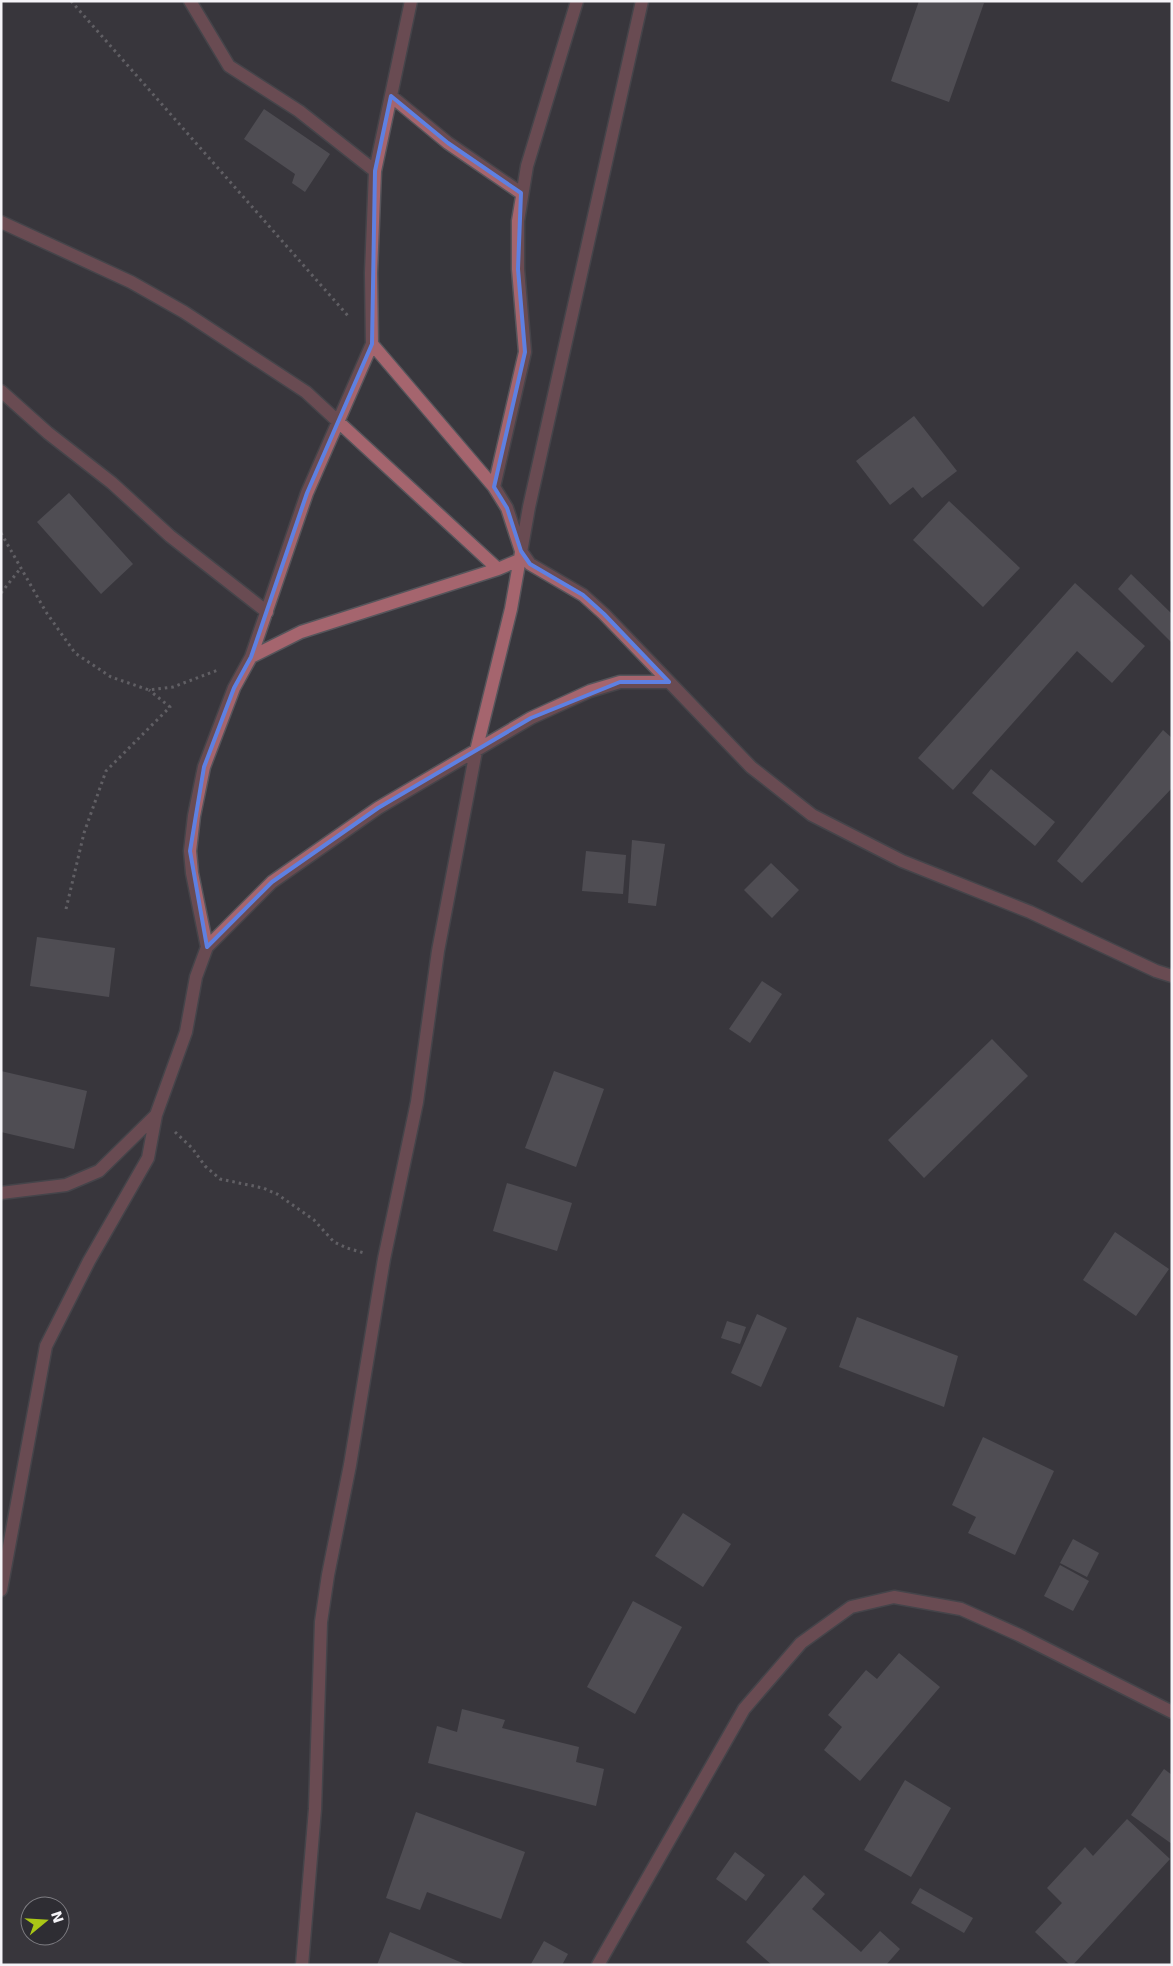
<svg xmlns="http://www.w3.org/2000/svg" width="1173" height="1966" font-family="'DejaVu Sans',sans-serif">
  <rect width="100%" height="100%" fill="#38373d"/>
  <path fill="#6b6970" d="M919 1 984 3 949 102 891 81Z
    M264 109 330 154 305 192 292 183 295 174 244 139Z
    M914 416 957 471 922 498 913 487 890 505 856 461Z
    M69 493 133 564 101 594 37 522Z
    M949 501 1020 568 983 607 913 540Z
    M1131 574 1172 614V643L1118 589Z
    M1075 583 1145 646 1112 683 1077 651 953 790 918 758Z
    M1163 730 1172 738V788L1082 883 1057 861Z
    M991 769 1055 822 1035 846 972 793Z
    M632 840 665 844 656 906 628 903Z
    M586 851 626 855 623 894 582 891Z
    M771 863 799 890 772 918 744 890Z
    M37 937 115 948 109 997 30 986Z
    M762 981 782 994 750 1043 729 1029Z
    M992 1039 1028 1076 924 1178 888 1140Z
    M1 1071 87 1091 74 1149 1 1132Z
    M554 1071 604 1089 576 1167 525 1148Z
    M507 1183 572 1203 557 1251 493 1231Z
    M1115 1232 1169 1269 1136 1316 1083 1280Z
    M757 1314 787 1328 761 1387 731 1373Z
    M857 1317 958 1356 944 1407 839 1367Z
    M727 1321 746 1327 740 1344 721 1338Z
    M983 1437 1054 1471 1015 1555 968 1533 976 1517 952 1505Z
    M683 1513 731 1544 703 1587 655 1556Z
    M1073 1539 1099 1553 1087 1577 1060 1563Z
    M1060 1565 1089 1581 1073 1611 1044 1596Z
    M633 1601 682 1627 635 1714 587 1687Z
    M899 1653 940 1687 860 1781 824 1750 842 1727 828 1715 866 1670 877 1679Z
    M462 1709 505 1720 502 1728 579 1747 576 1762 604 1769 596 1806 428 1763 437 1726 457 1732Z
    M1164 1769 1172 1775V1844L1131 1815Z
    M905 1780 951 1808 911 1877 864 1850Z
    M416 1812 525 1852 501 1919 427 1892 420 1910 386 1898Z
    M1127 1819 1170 1859 1073 1965H1070L1035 1932 1062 1903 1047 1888 1085 1847 1093 1856Z
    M735 1852 765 1875 746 1901 716 1879Z
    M804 1875 825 1894 812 1909 861 1952 880 1931 900 1949 886 1965H772L746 1942Z
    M920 1888 973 1918 964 1933 911 1903Z
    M390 1932 467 1965H377Z
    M544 1941 568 1954 562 1965 531 1964Z"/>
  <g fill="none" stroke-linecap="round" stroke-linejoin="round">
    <defs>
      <path id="minor" d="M190 1 229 66 299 111 375 171
        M391 96 448 143 521 193
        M1 222 131 282 184 312 306 392 498 569
        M372 344 494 487 507 508 521 551 530 564 583 595 604 614 751 767 812 815 902 861 1030 912 1156 971 1172 976
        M1 391 48 433 112 483 170 536 267 612
        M494 487 525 352 518 269V221L527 166 577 1
        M251 657 301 632 498 569 519 560
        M207 947 192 873 190 851 194 816 204 767 234 688 251 657 307 493 372 344 371 273 375 171 411 1
        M1 1193 66 1185 99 1171 156 1115 186 1032 196 977 207 947 272 882 378 808 531 718 590 691 620 682H669
        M1 1590 46 1346 89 1261 148 1158 156 1115
        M302 1965 315 1809 321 1622 328 1575 350 1465 384 1259 417 1102 438 951 476 751 511 609 529 507 642 1
        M598 1965 744 1709 801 1643 851 1607 894 1597 961 1609 1019 1635 1172 1712"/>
    </defs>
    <use href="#minor" stroke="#56555b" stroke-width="15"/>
    <path stroke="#929196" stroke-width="3" stroke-dasharray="2.5 4" stroke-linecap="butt" d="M71 1 349 317
      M1 533 46 612 75 653 111 677 149 690 173 687 218 670
      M1 593 20 569
      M66 909 84 833 106 771 170 707 149 690
      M175 1132 192 1148 205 1166 220 1179 263 1188 277 1194 314 1220 334 1242 347 1248 364 1253"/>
    <use href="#minor" stroke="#a5656e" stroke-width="12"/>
  </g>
  <path d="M0 0H1173V1966H0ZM391 96 448 143 521 193 518 269 525 352 494 487 507 508 521 551 530 564 583 595 604 614 669 682H620L531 718 378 808 272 882 207 947 190 851 204 767 234 688 251 657 307 493 372 344 375 171Z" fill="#38373d" fill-opacity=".55" fill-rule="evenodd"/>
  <path fill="none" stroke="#5e80e2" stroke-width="4" stroke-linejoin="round" d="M391 96 448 143 521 193 518 269 525 352 494 487 507 508 521 551 530 564 583 595 604 614 669 682H620L531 718 378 808 272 882 207 947 190 851 204 767 234 688 251 657 307 493 372 344 375 171Z"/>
  <rect width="1173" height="1966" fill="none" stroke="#f5f4f8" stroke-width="5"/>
  <g transform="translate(45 1921) rotate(72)"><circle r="24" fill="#2e2d33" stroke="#7e7d82"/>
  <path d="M0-4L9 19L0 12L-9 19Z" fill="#aac716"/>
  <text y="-8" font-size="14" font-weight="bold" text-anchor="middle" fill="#f5f4f8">N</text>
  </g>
</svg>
